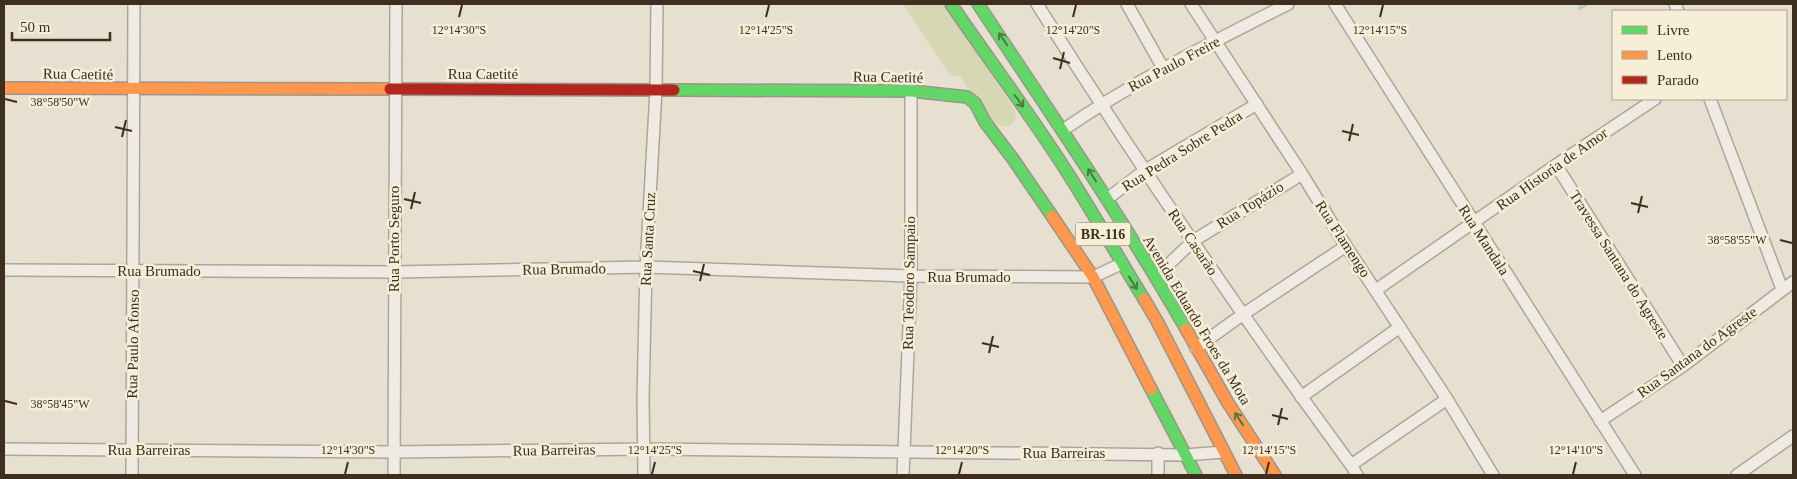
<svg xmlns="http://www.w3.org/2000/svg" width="1797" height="479" font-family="Georgia,serif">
  <rect width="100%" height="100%" fill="#e7e0d1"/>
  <path fill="#d6d7b3" d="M903 4H945L1016 112C1016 117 1015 122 1010 125 993 135 968 87 960 76L950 75Z"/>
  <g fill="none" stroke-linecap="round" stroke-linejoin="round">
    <path stroke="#bcccc2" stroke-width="4" d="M1580 8 1586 4"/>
    <defs>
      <path id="street" d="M1037 4C1136 161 1241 315 1351 465L1357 475
        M1127 4 1163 68
        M1191 4 1302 174 1346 246 1447 399 1493 475
        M1335 4 1635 475
        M1675 4 1678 11
        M1710 99 1782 289
        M1063 130C1134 81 1211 43 1288 4
        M1556 165 1683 366
        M1107 199 1144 171 1257 104
        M4 270 394 272 646 267 911 276 1093 277 1121 264
        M1158 280 1169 264 1193 241 1302 174
        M1376 290 1556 165 1655 99
        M1196 348 1242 315 1346 246
        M1301 397 1400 327
        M1600 421 1683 366 1793 282
        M4 449 394 452 645 449 1185 455 1224 452
        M1158 453V475
        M1351 465 1447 399
        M132 475 134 4
        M394 475 396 4
        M644 475 643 399 646 267 656 90 657 4
        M903 475 911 276V91
        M1737 475 1793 436"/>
      <path id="fast" d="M951 4C989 60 1031 115 1067 172 1094 214 1118 257 1144 299
        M978 4C1049 111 1122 217 1186 329
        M674 90 911 91 967 97 975 103 985 122 1013 159 1052 216
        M1151 389 1196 475"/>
      <path id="slow" d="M4 88 390 89
        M1052 216 1093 277 1151 389
        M1144 299 1157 321 1236 475
        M1186 329 1228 403 1275 475"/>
      <path id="jam" d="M390 89 674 90"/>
    </defs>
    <use href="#street" stroke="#ada599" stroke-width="14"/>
    <use href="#fast" stroke="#9c958a" stroke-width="14"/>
    <use href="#slow" stroke="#9c958a" stroke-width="14"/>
    <use href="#jam" stroke="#9c958a" stroke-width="14"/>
    <use href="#street" stroke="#efebe3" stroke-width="11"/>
    <use href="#fast" stroke="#63d668" stroke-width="11"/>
    <use href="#slow" stroke="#ff974d" stroke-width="11"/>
    <use href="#jam" stroke="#b3261e" stroke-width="11"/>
  </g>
  <defs><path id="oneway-shaft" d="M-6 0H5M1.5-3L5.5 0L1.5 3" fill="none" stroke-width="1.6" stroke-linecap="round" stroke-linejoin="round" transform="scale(1.25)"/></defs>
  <g stroke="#4e7a40">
    <use href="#oneway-shaft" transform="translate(1003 39) rotate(-124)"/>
    <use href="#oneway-shaft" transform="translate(1019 101) rotate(53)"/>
    <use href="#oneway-shaft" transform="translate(1092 175) rotate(-122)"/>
    <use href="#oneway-shaft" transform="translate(1133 283) rotate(58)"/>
    <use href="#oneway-shaft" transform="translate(1239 419) rotate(-123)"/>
  </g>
  <path fill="none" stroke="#3d2e20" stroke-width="2" d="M459 17 462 5M766 17 769 5M1073 17 1076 5M1380 17 1383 5M1053 58 1070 63M1060 69 1064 52M5 99 17 102M115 127 132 131M1342 131 1359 135M122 137 126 120M1349 141 1353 124M404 199 421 203M1631 203 1648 207M411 209 415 192M1638 213 1642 196M1780 240 1792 243M693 271 710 275M700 281 704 264M982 343 999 347M989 353 993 336M5 401 17 404M1272 415 1288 419M1278 425 1282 408M345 474 348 462M652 474 655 462M959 474 962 462M1266 474 1269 462M1573 474 1576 462"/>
  <g text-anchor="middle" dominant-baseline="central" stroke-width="5" stroke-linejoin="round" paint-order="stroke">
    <rect fill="#f7eed8" stroke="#756857" stroke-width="1" x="1075.5" y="222.5" width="55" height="23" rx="4"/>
    <g font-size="14" font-weight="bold" fill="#3d2e20">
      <text x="1103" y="234">BR-116</text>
    </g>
    <g font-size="15" fill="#3d2e20" stroke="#f7eed8">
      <text transform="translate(1174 64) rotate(-28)">Rua Paulo Freire</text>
      <text transform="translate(78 74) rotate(1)">Rua Caetité</text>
      <text x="483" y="74">Rua Caetité</text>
      <text transform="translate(888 77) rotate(1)">Rua Caetité</text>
      <text transform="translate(1182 151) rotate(-32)">Rua Pedra Sobre Pedra</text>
      <text transform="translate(1552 169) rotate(-35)">Rua Historia de Amor</text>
      <text transform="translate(1250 205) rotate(-32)">Rua Topázio</text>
      <text transform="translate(394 239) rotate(-90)">Rua Porto Seguro</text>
      <text transform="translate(648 239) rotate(-87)">Rua Santa Cruz</text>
      <text transform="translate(1343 239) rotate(57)">Rua Flamengo</text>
      <text transform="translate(1484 240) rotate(57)">Rua Mandala</text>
      <text transform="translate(1193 242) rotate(56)">Rua Casarão</text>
      <text transform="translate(1619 265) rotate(58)">Travessa Santana do Agreste</text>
      <text transform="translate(564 269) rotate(-1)">Rua Brumado</text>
      <text x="159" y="271">Rua Brumado</text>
      <text x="969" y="277">Rua Brumado</text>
      <text transform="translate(909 283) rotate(-89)">Rua Teodoro Sampaio</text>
      <text transform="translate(1197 320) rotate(59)">Avenida Eduardo Froes da Mota</text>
      <text transform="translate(133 344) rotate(-89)">Rua Paulo Afonso</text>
      <text transform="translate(1697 352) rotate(-36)">Rua Santana do Agreste</text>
      <text x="149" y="450">Rua Barreiras</text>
      <text transform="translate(554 450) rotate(-1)">Rua Barreiras</text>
      <text x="1064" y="453">Rua Barreiras</text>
    </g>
  </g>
  <g font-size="12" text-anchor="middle" fill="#3d2e20" stroke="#f7eed8" stroke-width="5" stroke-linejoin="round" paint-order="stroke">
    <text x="459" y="34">12°14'30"S</text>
    <text x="766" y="34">12°14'25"S</text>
    <text x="1073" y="34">12°14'20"S</text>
    <text x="1380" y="34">12°14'15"S</text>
    <text x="60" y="106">38°58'50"W</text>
    <text x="1737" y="244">38°58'55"W</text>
    <text x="60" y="408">38°58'45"W</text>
    <text x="348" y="454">12°14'30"S</text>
    <text x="655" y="454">12°14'25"S</text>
    <text x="962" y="454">12°14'20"S</text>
    <text x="1269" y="454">12°14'15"S</text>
    <text x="1576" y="454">12°14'10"S</text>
  </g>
  <rect width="1797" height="479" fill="none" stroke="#3d2e20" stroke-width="10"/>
  <rect x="1612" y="10" width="175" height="90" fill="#f7eed8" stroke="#ada18e"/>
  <rect x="1622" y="26" width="25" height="8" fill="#63d668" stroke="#ada18e"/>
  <text x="1657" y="35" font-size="15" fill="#3d2e20">Livre</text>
  <rect x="1622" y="51" width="25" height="8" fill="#ff974d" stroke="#ada18e"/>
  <text x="1657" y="60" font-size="15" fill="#3d2e20">Lento</text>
  <rect x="1622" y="76" width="25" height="8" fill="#b3261e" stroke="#ada18e"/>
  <text x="1657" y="85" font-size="15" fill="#3d2e20">Parado</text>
  <path d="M12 32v8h98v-8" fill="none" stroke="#3d2e20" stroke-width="2.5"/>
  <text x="20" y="32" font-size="15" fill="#3d2e20" stroke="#f7eed8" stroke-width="4" paint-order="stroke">50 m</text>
</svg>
